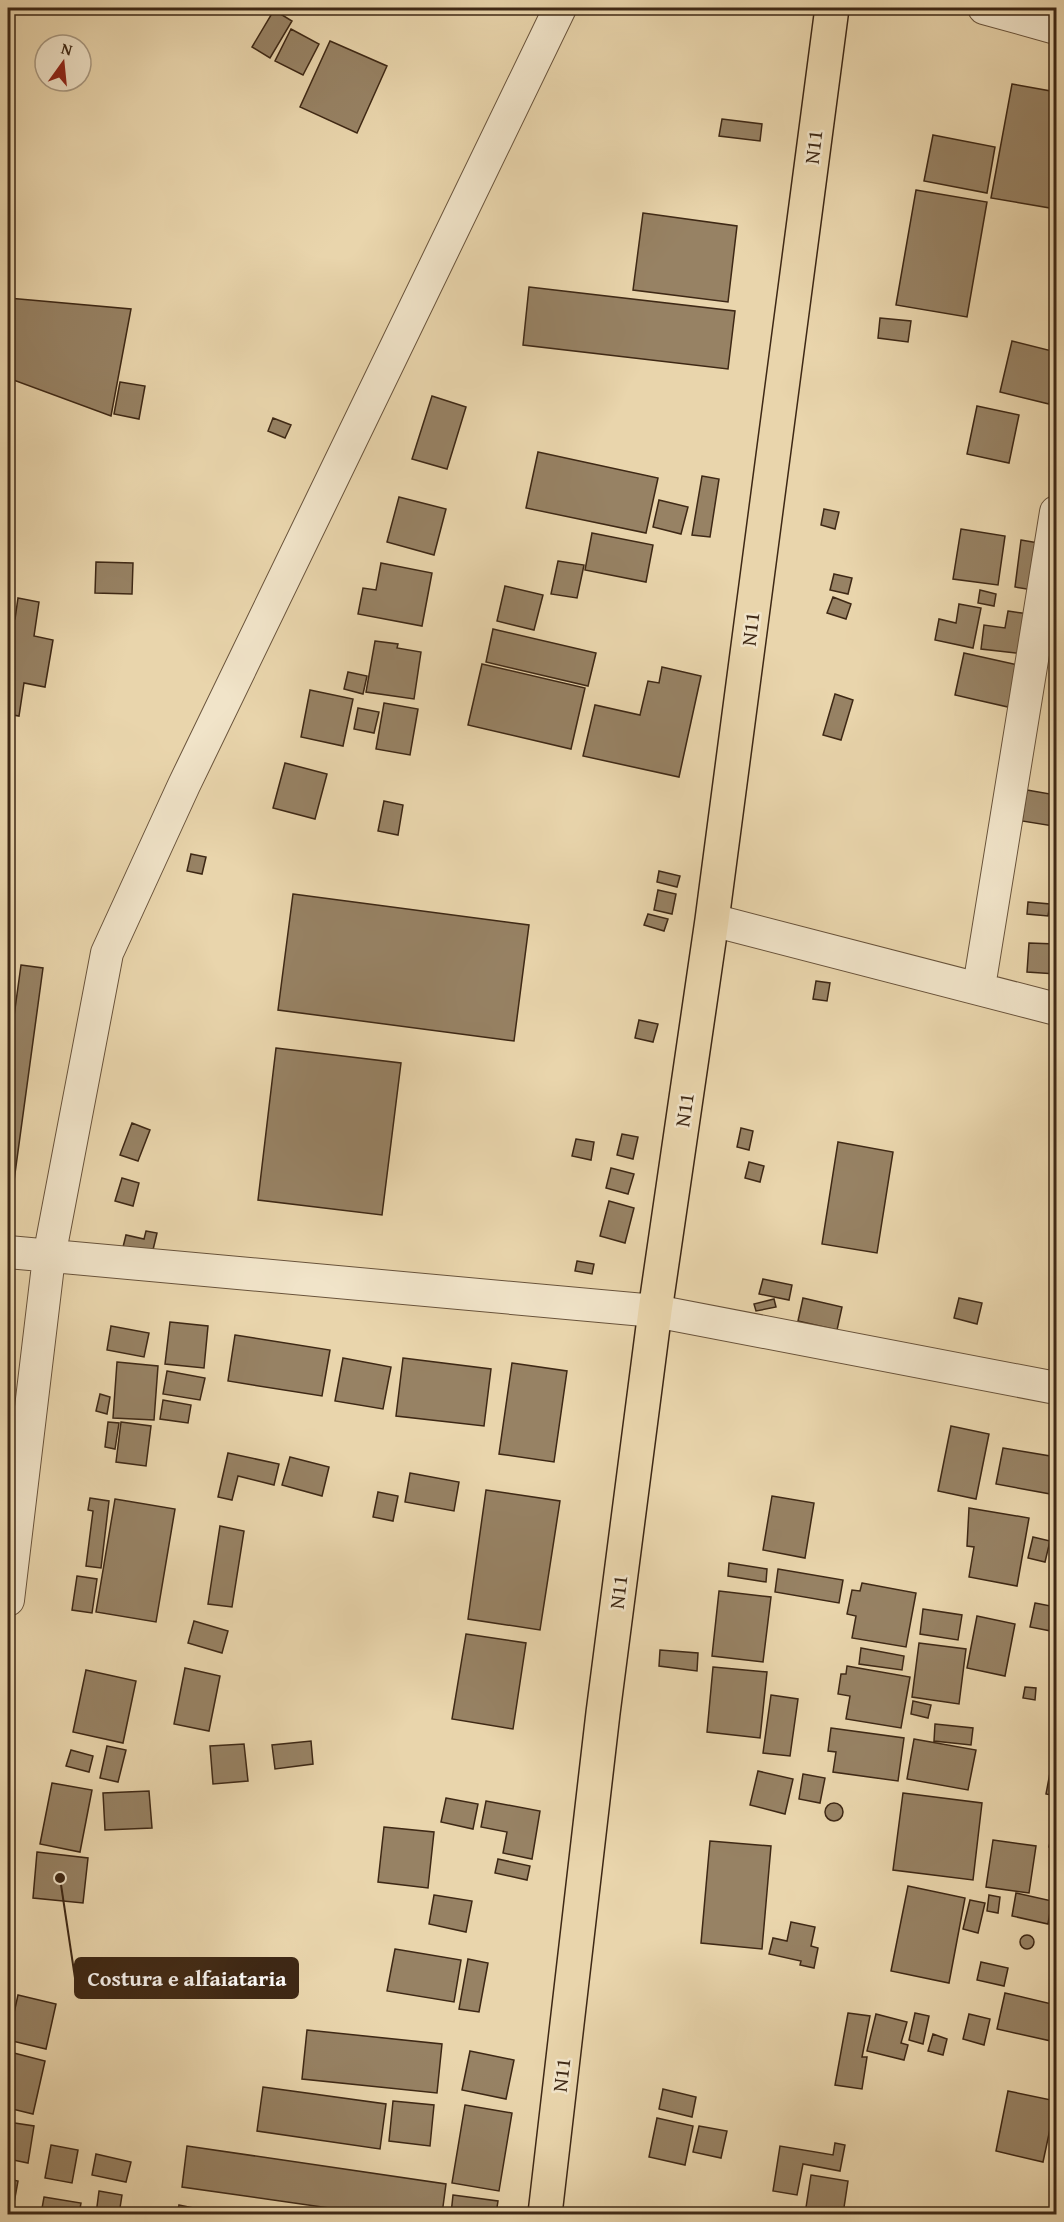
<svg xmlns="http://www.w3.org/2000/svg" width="1064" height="2222" font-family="'Gentium Book Plus',serif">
  <rect width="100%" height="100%" fill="#e9d5ac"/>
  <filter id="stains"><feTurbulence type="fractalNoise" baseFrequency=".00333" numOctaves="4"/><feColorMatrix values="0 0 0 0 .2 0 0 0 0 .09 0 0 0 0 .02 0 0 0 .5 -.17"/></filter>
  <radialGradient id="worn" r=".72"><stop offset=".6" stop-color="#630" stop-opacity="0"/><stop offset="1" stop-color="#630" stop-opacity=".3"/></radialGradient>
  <path fill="#978264" stroke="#3e2815" stroke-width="1.5" d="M274 10 292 21 270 58 252 47Z
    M291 29 319 44 303 75 275 61Z
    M330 41 387 66 357 133 300 107Z
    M1012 84 1056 92V209L991 198Z
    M722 119 762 124 760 141 719 136Z
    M933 135 995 147 987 193 924 181Z
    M916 190 987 202 967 317 896 305Z
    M643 213 737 226 728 302 633 290Z
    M529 287 735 311 728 369 523 345Z
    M8 298 131 309 111 416 8 378Z
    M880 318 911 321 908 342 878 338Z
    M1012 341 1056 352V373L1049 404 1000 392Z
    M120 382 145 386 139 419 114 414Z
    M432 396 466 407 447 469 412 459Z
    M977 406 1019 415 1009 463 967 454Z
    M273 418 291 425 285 438 268 431Z
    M538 452 658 478 646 533 526 508Z
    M702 476 719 479 710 537 692 535Z
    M399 497 446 509 434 555 387 542Z
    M659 500 688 507 681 534 653 527Z
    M824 509 839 512 835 529 821 525Z
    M961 529 1005 536 998 585 953 579Z
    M592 533 653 545 646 582 585 570Z
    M1021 540 1045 544 1039 591 1015 587Z
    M558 561 584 565 577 598 551 594Z
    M96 562 133 563 132 594 95 593Z
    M381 563 432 573 422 626 358 614 363 588 376 590Z
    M834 574 852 578 848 594 830 590Z
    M505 586 543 595 534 630 497 621Z
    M980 590 996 594 994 606 978 603Z
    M833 597 851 604 846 619 827 613Z
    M18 598 39 602 34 636 53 640 45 687 24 683 19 716 8 714V618L15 619Z
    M959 604 981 608 973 648 935 640 939 619 956 623Z
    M1008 611 1029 614 1025 654 981 649 984 625 1005 628Z
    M493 629 596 653 588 686 486 662Z
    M375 641 398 644 397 648 421 652 414 699 366 692Z
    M964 653 1018 665 1008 707 955 695Z
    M482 664 585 688 571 749 468 725Z
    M662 667 701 676 679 777 583 756 595 705 640 715 648 681 659 683Z
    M348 672 367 676 363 694 344 689Z
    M310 690 353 699 343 746 301 737Z
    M835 694 853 700 841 740 823 735Z
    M384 703 418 709 410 755 376 749Z
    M358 708 379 712 374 733 354 729Z
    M285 763 327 774 315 819 273 808Z
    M1027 790 1056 795 1053 826 1022 821Z
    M384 801 403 805 398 835 378 831Z
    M191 854 206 857 202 874 187 871Z
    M659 871 680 876 677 887 657 882Z
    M658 890 676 894 672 914 654 910Z
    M293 894 529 925 514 1041 278 1010Z
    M1028 902 1050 904 1048 916 1027 914Z
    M648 914 668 919 664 931 644 925Z
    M1029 943 1056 944V974L1027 972Z
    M21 965 43 968 13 1188 8 1187V1060Z
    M816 981 830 983 827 1001 813 999Z
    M639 1020 658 1024 653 1042 635 1038Z
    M276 1048 401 1063 382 1215 258 1200Z
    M132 1123 150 1130 138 1161 120 1155Z
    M741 1128 753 1131 749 1150 737 1147Z
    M622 1134 638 1137 633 1159 617 1155Z
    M576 1139 594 1142 591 1160 572 1156Z
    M838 1142 893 1152 877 1253 822 1244Z
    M749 1162 764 1166 760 1182 745 1178Z
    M611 1168 634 1174 628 1194 606 1188Z
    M122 1178 139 1183 133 1206 115 1201Z
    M609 1201 634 1208 625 1243 600 1236Z
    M146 1231 157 1233 152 1254 123 1247 126 1235 144 1239Z
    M577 1261 594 1264 592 1274 575 1271Z
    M763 1279 792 1285 789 1300 759 1294Z
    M803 1298 842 1307 837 1330 798 1321Z
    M959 1298 982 1303 977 1324 954 1318Z
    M774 1299 776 1307 756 1311 754 1304Z
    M170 1322 208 1326 204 1368 165 1364Z
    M111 1326 149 1333 144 1357 107 1350Z
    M235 1335 330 1350 322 1396 228 1381Z
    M343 1358 391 1367 383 1409 335 1401Z
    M403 1358 491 1369 484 1426 396 1416Z
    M117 1362 158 1366 154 1420 113 1418Z
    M512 1363 567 1371 554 1462 499 1454Z
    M167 1371 205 1378 200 1400 163 1394Z
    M100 1394 110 1397 107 1414 96 1411Z
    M163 1400 191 1405 188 1423 160 1419Z
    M108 1422 119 1423 115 1449 105 1447Z
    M121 1422 151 1426 146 1466 116 1462Z
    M951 1426 989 1434 976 1499 938 1491Z
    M1003 1448 1056 1457V1495L996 1484Z
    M228 1453 279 1464 274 1485 238 1476 232 1500 218 1497Z
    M290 1457 329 1467 322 1496 282 1485Z
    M410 1473 459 1482 454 1511 405 1502Z
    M486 1490 560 1501 540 1630 468 1619Z
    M378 1492 398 1496 393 1521 373 1517Z
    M772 1496 814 1503 805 1558 763 1550Z
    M90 1498 109 1501 101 1568 86 1566 93 1511 88 1510Z
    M115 1499 175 1509 156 1622 96 1612Z
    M969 1508 1029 1518 1017 1586 969 1577 974 1547 967 1546Z
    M220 1526 244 1531 232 1607 208 1604Z
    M1033 1537 1050 1541 1045 1562 1028 1558Z
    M729 1563 767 1569 766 1582 728 1576Z
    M778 1569 843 1580 839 1603 775 1592Z
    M77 1576 97 1579 92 1613 72 1610Z
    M862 1583 916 1593 906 1647 852 1638 856 1616 847 1614 852 1590 860 1591Z
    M719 1591 771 1597 763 1662 712 1656Z
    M1035 1603 1056 1607V1632L1030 1627Z
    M923 1609 962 1615 958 1640 920 1634Z
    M977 1616 1015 1624 1005 1676 967 1668Z
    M194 1621 228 1631 222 1653 188 1643Z
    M466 1634 526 1643 513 1729 452 1719Z
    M919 1643 966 1649 959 1704 912 1697Z
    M861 1648 904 1656 902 1670 859 1664Z
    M660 1650 698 1653 697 1671 659 1666Z
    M847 1666 910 1677 901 1728 846 1719 850 1696 838 1694 841 1674H846Z
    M713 1667 767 1672 760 1738 707 1732Z
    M185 1668 220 1676 209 1731 174 1724Z
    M86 1670 136 1681 123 1743 73 1732Z
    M1025 1687 1036 1688 1035 1700 1023 1698Z
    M771 1695 798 1699 790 1756 763 1753Z
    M913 1701 931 1705 928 1718 911 1714Z
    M935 1724 973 1728 971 1745 934 1741Z
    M831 1728 904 1738 898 1781 833 1772 836 1752 828 1751Z
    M914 1739 976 1750 968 1790 907 1779Z
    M311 1741 313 1764 275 1769 272 1745Z
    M1056 1741V1796L1046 1794Z
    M244 1744 248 1781 213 1784 210 1746Z
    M107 1746 126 1750 118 1782 100 1778Z
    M71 1750 93 1756 89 1772 66 1766Z
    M758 1771 793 1779 785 1814 750 1805Z
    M803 1774 825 1778 820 1803 799 1799Z
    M52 1783 92 1790 80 1852 40 1844Z
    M149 1791 152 1828 105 1830 103 1793Z
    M903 1793 982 1803 973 1880 893 1870Z
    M446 1798 478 1804 473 1829 441 1822Z
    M486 1801 540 1811 532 1859 503 1853 507 1832 481 1827Z
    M825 1812a9 9 0 1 1 18 0a9 9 0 1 1-18 0Z
    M1056 1814V1849L1049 1847Z
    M384 1827 434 1832 428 1888 378 1882Z
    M993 1840 1036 1846 1029 1893 986 1887Z
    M710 1841 771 1846 762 1949 701 1943Z
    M37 1852 88 1858 83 1903 33 1898Z
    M498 1859 530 1866 527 1880 495 1873Z
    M908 1886 965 1898 949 1983 891 1971Z
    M1016 1893 1052 1901 1048 1924 1012 1916Z
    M434 1895 472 1901 466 1932 429 1924Z
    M989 1895 1000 1897 998 1913 987 1911Z
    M970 1900 985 1903 978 1933 963 1929Z
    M791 1922 815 1927 811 1946 818 1948 814 1968 800 1965 801 1961 769 1954 773 1938 787 1941Z
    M1020 1942a7 7 0 1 1 14 0a7 7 0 1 1-14 0Z
    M395 1949 461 1960 454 2002 387 1991Z
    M468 1959 488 1963 479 2012 459 2009Z
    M981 1962 1008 1968 1004 1986 977 1980Z
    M1005 1993 1056 2005 1051 2041 997 2029Z
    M18 1995 56 2004 46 2049 8 2040Z
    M848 2013 870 2016 862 2057H867L862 2089 835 2085Z
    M915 2013 929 2016 923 2044 909 2040Z
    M876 2014 907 2022 901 2043 908 2045 904 2060 867 2051Z
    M969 2014 990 2019 984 2045 963 2039Z
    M307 2030 442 2044 437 2093 302 2079Z
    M933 2034 947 2039 943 2055 928 2051Z
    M470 2051 514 2060 506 2099 462 2090Z
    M10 2052 45 2061 33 2114 8 2108V2064Z
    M263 2087 386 2104 380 2149 257 2131Z
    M663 2089 696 2097 692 2117 659 2109Z
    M1008 2091 1056 2101 1043 2162 996 2151Z
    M393 2101 434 2105 430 2146 389 2141Z
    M465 2105 512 2113 499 2191 452 2183Z
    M657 2118 693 2126 685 2165 649 2157Z
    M8 2122 34 2126 28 2163 8 2159Z
    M699 2126 727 2131 721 2158 693 2152Z
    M835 2143 845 2145 840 2171 803 2164 797 2195 773 2191 780 2146 833 2155Z
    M51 2145 78 2150 72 2183 45 2178Z
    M187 2146 446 2184 442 2214H371L182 2187Z
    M96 2154 131 2162 126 2182 92 2175Z
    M811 2175 848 2181 843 2214H805Z
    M8 2179 18 2181 12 2214H8Z
    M99 2191 122 2195 119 2214H96Z
    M453 2195 498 2201 496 2214H451Z
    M44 2197 81 2203 79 2214H41Z
    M179 2205 218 2213V2214H177Z"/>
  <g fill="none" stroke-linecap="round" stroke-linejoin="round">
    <defs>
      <path id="minor" d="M984 8 1056 28
        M712 920 1056 1009
        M979 987 1056 512
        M8 1252 655 1311 1056 1388
        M8 1600 49 1257 107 953 184 785 560 8"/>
      <path id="primary" d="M545 2214 603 1713 655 1311 712 920 832 8"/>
    </defs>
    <use href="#minor" stroke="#69533b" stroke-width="34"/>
    <use href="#primary" stroke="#3e2815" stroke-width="36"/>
    <use href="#minor" stroke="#f1e4c9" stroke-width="32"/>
    <use href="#primary" stroke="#e9d5ac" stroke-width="33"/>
  </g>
  <g text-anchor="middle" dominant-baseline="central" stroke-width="5" stroke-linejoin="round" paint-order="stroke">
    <g font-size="21" fill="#3e2815" stroke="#f1e4c9">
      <text transform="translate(813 147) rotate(-83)">N11</text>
      <text transform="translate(750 629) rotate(-83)">N11</text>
      <text transform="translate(684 1110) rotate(-82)">N11</text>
      <text transform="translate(618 1592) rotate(-83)">N11</text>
      <text transform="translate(561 2075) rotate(-83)">N11</text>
    </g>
  </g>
  <path fill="none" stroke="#3e2815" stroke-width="2" d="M60 1878L75 1978"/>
  <circle fill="#3e2815" stroke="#f1e4c9" stroke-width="2" cx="60" cy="1878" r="6"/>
  <rect fill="#3e2815" stroke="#3e2815" stroke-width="2" x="75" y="1958" width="223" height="40" rx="6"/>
  <g font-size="22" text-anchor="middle" font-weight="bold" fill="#fff">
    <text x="187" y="1986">Costura e alfaiataria</text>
  </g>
  <rect width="1064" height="2222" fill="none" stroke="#e9d5ac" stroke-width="30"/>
  <rect x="9" y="9" width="1046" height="2204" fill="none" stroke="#3e2815" stroke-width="3"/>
  <rect x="15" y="15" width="1034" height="2192" fill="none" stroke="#3e2815" stroke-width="1.5"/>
  <g transform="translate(63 63) rotate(15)"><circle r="28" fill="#f1e4c9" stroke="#a99981" stroke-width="1.5"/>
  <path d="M0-4.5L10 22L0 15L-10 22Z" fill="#8f2418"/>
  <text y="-9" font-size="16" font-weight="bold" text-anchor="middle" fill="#3e2815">N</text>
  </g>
  <rect width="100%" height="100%" filter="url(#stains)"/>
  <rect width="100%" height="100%" fill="url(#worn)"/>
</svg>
